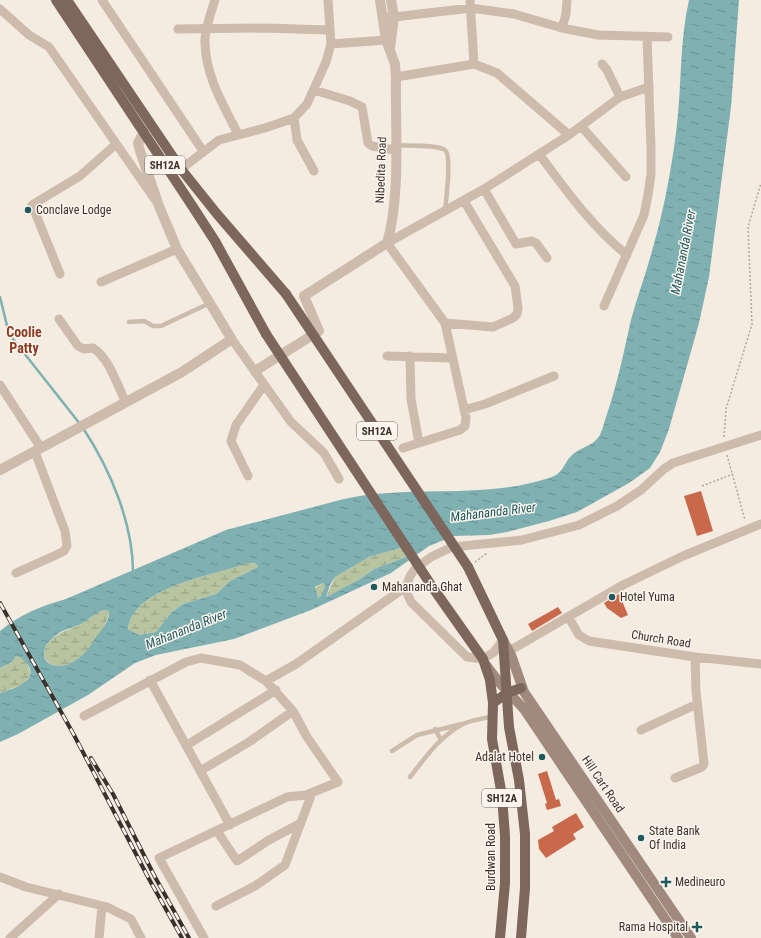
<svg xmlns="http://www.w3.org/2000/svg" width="761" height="938" font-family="'Roboto Condensed',sans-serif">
  <defs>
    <pattern id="wetland-marsh" width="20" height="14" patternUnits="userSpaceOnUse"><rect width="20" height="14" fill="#b8c4a0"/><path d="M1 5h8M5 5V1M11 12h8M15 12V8" fill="none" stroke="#97a083"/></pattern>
    <pattern id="water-ripples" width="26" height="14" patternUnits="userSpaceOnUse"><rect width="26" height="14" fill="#7fb0b2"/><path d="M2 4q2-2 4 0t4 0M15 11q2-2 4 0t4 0" fill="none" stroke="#699091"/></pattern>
  </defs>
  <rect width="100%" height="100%" fill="#f4ebe1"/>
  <path fill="url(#wetland-marsh)" d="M400 548 409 549 411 555 374 569 360 579 326 597 335 577 369 557Z
    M255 563 258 566 256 568 230 581 216 594 183 604 171 613 156 632 139 635 128 629C133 587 212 576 245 564Z
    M323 583 325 586 322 596 318 598 314 589Z
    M104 610 109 611C110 620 93 647 86 654 74 665 51 675 43 654 50 631 66 633 83 623 91 619 96 611 104 610Z
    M16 656C25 658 31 667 30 676L24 684 0 693V668L12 662Z"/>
  <path fill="url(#water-ripples)" fill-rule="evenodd" d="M689 0H739L731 107 709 277 699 323 669 429 660 452 650 468 629 483 577 512 549 521 507 532 489 535 454 536 429 546 391 573 311 610 234 639 156 655 135 663 88 695 18 734 0 742V693C11 689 39 682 28 665 25 661 21 657 16 656L12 662 0 668V631C21 614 41 606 66 599L226 530 344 499C412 484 482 500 549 478 566 473 563 460 576 452 585 446 594 445 600 435 603 428 605 419 608 411 618 381 624 351 631 320 637 297 646 274 652 251 663 213 671 172 676 133 682 89 679 44 689 0ZM400 548 409 549 411 555 374 569 360 579 326 597 330 585 335 577 369 557ZM255 563 258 566 256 568 230 581 216 594 183 604 171 613 156 632 139 635 128 629C133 587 212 576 245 564ZM323 583 325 586 321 596 318 598 315 587ZM104 610 109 611C110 622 100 631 94 640 67 687 22 661 56 635 64 629 73 628 81 624 89 620 96 612 104 610Z"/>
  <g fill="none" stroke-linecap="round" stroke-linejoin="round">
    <path stroke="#7fb0b2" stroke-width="2.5" d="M0 297 9 334 80 424
      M83 428C110 469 133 523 133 572"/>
  </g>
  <path fill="#c8694b" d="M701 491 713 531 697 536 684 496Z
    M619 594 628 615 621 618 607 608 604 603Z
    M558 607 562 613 532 631 528 624Z
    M547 771 556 800 559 799 561 806 547 810 545 804 547 803 538 774Z
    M576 813 584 827 573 834 576 839 546 858 539 849 538 840 554 831 552 827Z"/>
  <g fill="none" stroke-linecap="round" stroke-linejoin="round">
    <path stroke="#b9a596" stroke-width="1.5" stroke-dasharray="2 2" stroke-linecap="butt" d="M724 437 726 409 752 324 748 227 761 183
      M727 455 745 520
      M702 486 733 474
      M475 562 487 553"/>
    <path stroke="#cdbbac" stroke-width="4.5" d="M395 145C406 146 437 144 445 150 452 155 446 201 445 211
      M129 322 144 321 153 326H161L210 303
      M435 729 441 740
      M392 751 417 735 462 724
      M410 777C425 758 440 736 463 724 471 720 483 719 493 716"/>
    <path stroke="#cdbbac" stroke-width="9" d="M102 0 203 151
      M215 0C211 12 206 26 205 39 204 73 223 105 238 134
      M470 0 474 64
      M0 9 29 35 49 47 156 201
      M383 17H394L471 8 514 14 562 28 598 35 668 37
      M562 28 566 14 567 0
      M178 29 265 28 329 30
      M331 44 386 40
      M602 64 607 70 620 97
      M396 77 474 64 497 73 569 135
      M314 90 350 101 362 107 368 143 372 146 395 150
      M294 118 297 140 314 171
      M581 126 626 177
      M539 154C566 190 592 227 627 255
      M181 169 219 140 265 128 294 118 307 104 326 62 331 44 328 0
      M484 189 516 244 532 241 536 243 547 258
      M60 274 32 205 80 176 115 145
      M101 282 177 249
      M604 306 644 215 648 195 651 174V148L647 37
      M59 319 78 346 84 349 93 348C109 358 117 384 125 401
      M445 323 493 327 513 318 517 314 518 308 515 286 464 201
      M231 338 291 422 324 453 339 479
      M387 356 452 358
      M410 356 411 399 419 443
      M0 385 41 448
      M464 410 485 404 554 376
      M403 448 460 430 465 426 466 418 445 323 387 243 484 189 569 135 620 97 649 87
      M248 476 231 441 236 425 264 385
      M16 573 56 555 64 551 67 546 65 531 35 452
      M569 618 579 635 589 641 695 657 761 664
      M503 640 494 652 483 659 467 657 411 602 407 593V584L410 576 415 569 431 557 452 547 522 540 579 525 617 506 641 490 664 469 673 463 761 435
      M509 651 623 585 683 556 761 524
      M150 680 230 825
      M266 681 296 664 407 586
      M84 716 186 662 201 658 240 665 266 681 293 711 307 737 338 782 306 795 287 797 159 858 204 938
      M641 730 697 704
      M187 745 276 690
      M200 771 249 742 293 711
      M675 778 702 767 704 764 696 691 695 657
      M217 831 237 861 269 840 301 823
      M0 877 26 887 107 907 131 919 141 938
      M216 906 255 886 285 865 312 793
      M10 938 59 894
      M99 938 102 906"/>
    <path stroke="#cdbbac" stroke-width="10" d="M390 48 394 17 391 0
      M255 371 319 331 304 296 387 243C401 196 395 127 396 77L395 64 386 40 380 0
      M0 470 182 372 229 341 231 338 177 249 159 206 140 151 138 143 144 132"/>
    <path stroke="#a18a7d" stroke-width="10" d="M503 640 511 655 524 692 691 938
      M486 665 498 681 524 709 678 938"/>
    <path stroke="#7d675c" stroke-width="10" d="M56 0 191 204 215 241 266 334
      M67 0 181 169 217 214 286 294
      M468 567 503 640 509 727 519 780 525 834V888L521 938
      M433 588 483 659 490 680 493 703 492 739 502 796 505 836V883L500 938
      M493 703 507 693 521 688"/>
    <defs>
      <path id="rail" d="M0 603 74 735 149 879 182 938
        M91 758 113 794 155 877 189 938"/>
    </defs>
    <use href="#rail" stroke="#3b302b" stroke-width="4"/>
    <use href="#rail" stroke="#fbf5ee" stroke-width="2.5" stroke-dasharray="8" stroke-linecap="butt"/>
    <path stroke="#7d675c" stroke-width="10" d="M286 294 468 567
      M266 334 433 588"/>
  </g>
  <g fill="#1f5a5e" stroke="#fbf5ee" stroke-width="1.5">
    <circle cx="28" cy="210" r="4"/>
    <circle cx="374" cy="587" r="4"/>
    <circle cx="612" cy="597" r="4"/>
    <circle cx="542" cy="757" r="4"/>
    <circle cx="641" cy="838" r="4"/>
    <path d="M664 876h4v4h4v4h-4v4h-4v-4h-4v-4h4z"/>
    <path d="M695 921h4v4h4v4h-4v4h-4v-4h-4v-4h4z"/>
  </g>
  <g text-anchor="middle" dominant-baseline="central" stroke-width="3" stroke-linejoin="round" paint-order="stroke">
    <g fill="#fbf5ee" stroke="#756b66" stroke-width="1">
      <rect x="145" y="156" width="40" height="18" rx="3"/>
      <rect x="357" y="422" width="40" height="18" rx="3"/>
      <rect x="482" y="789" width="40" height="18" rx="3"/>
    </g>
    <g font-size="11" font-weight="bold" fill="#3b302b">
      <text x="165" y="165">SH12A</text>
      <text x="377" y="431">SH12A</text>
      <text x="502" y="798">SH12A</text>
    </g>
    <g font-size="12" fill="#3b302b" stroke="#fbf5ee">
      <text transform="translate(381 170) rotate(-88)">Nibedita Road</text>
      <text transform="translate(661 639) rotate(9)">Church Road</text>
      <text transform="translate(603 784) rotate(56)">Hill Cart Road</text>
      <text transform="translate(491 857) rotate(-90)">Burdwan Road</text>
    </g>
    <g font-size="12" fill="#3b302b" stroke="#fbf5ee" text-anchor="start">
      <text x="36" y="210">Conclave Lodge</text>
      <text x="382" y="587">Mahananda Ghat</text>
      <text x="620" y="597">Hotel Yuma</text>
      <text x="534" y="757" text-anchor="end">Adalat Hotel</text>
      <text x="649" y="831">State Bank<tspan x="649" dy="14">Of India</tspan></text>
      <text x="675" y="882">Medineuro</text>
      <text x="688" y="927" text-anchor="end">Rama Hospital</text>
    </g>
    <g font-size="13" font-style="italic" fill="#1f5a5e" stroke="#fbf5ee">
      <text transform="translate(683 252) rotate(-79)">Mahananda River</text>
      <text transform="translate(493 512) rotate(-7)">Mahananda River</text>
      <text transform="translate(186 629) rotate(-22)">Mahananda River</text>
    </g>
    <g font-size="14" font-weight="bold" fill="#8c3b22" stroke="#fbf5ee">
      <text x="24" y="332">Coolie<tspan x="24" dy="16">Patty</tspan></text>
    </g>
  </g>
</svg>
